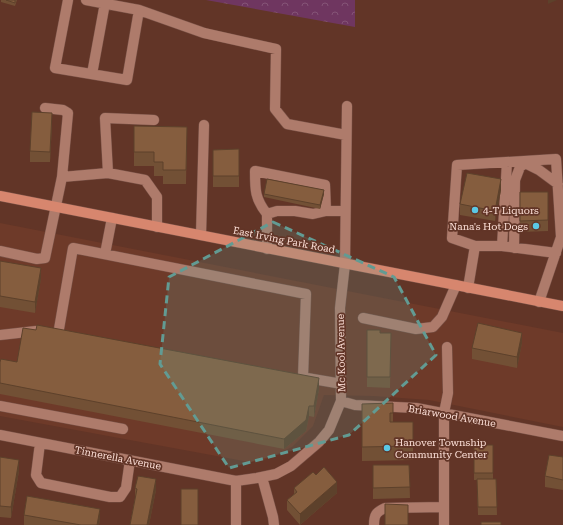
<svg xmlns="http://www.w3.org/2000/svg" width="563" height="525" font-family="'Roboto Serif',serif">
  <defs>
    <pattern id="park-crowns" width="20" height="18" patternUnits="userSpaceOnUse"><rect width="20" height="18" fill="#6f3660"/><path d="M2 6a3 3 0 1 1 6 0M12 15a3 3 0 1 1 6 0" fill="none" stroke="#845376"/></pattern>
  </defs>
  <rect width="100%" height="100%" fill="#623527"/>
  <path fill="#6e3a29" d="M0 223 563 333V427L429 400 373 396 324 395 313 426 292 447 262 461 249 462 0 416Z"/>
  <path fill="url(#park-crowns)" d="M206 0H355V27Z"/>
  <g fill="none" stroke-linecap="round" stroke-linejoin="round">
    <defs>
      <path id="minor" d="M68 0 55 68 127 80 139 10
        M86 0 139 10 204 33 276 49 275 109 287 124 346 135
        M92 74 105 3
        M154 120 105 118 108 173 145 180 157 197V227
        M62 177 108 173
        M267 214C255 199 255 190 255 171L325 185 326 211
        M201 235 204 125
        M475 246H502L556 253
        M502 246 507 162
        M514 248 515 180 520 167 525 163 539 170 558 184
        M267 249V214L277 211H295L313 214 326 211H345
        M0 251 37 259 45 258 62 177 68 113 63 110 45 108
        M105 254 112 218
        M468 288 475 246 452 238 457 165 556 159 561 237 539 302
        M363 318 416 329 433 327 442 317 456 285
        M59 329 73 248 306 294 303 377
        M0 335 36 331
        M307 378 342 384
        M341 401 355 405 416 408 563 436
        M0 406 123 429
        M0 435 236 481
        M40 443 36 475 41 483 110 497H120L126 488 130 460
        M262 477 273 517 274 525
        M236 525V481L257 478 276 474 291 466 319 442 329 430 341 401 340 308 345 264 347 106
        M374 525C374 515 376 512 385 508L444 507
        M444 525V413L448 393 447 347"/>
      <path id="major" d="M0 196 563 306"/>
    </defs>
    <use href="#minor" stroke="#795247" stroke-width="11"/>
    <use href="#major" stroke="#795247" stroke-width="11"/>
    <use href="#minor" stroke="#ae7b6b" stroke-width="10"/>
    <use href="#major" stroke="#d7866e" stroke-width="10"/>
  </g>
  <path fill="#725035" d="M1 0H17L15 6 1 2Z
    M52 124 50 162H30V151Z
    M134 126 187 127 186 184H163V176H154V166H134Z
    M239 149V187H213V150Z
    M501 190 495 221 460 215V204Z
    M520 192H548V231L520 232Z
    M264 194H324L320 209 264 197Z
    M0 261 41 279 35 313 0 307Z
    M367 330 380 333H391L390 388 367 387Z
    M522 343 517 368 472 359V348Z
    M0 362H17L319 389 314 417 309 416 306 431 284 449 0 394Z
    M393 403V422H413V460L362 461V404Z
    M474 445H493V479H496L497 515H478L477 480H474Z
    M0 457 19 471 11 518 0 517Z
    M563 457V490L545 487V476Z
    M373 465H409L410 498 373 499Z
    M316 475 337 493 300 525 287 510V500L294 494V488Z
    M135 488 156 490 149 525H130L135 498Z
    M24 515 100 519 99 525H24Z"/>
  <path fill="#5d412b" d="M548 0H557L548 4Z
    M52 113V124L50 162V152Z
    M501 179V190L495 221V211Z
    M324 190V194L320 209V205Z
    M41 268V279L35 313V302Z
    M522 333V343L517 368V357Z
    M319 378V389L314 417V406Z
    M309 406V416L306 431 284 449V439Z
    M19 460V471L11 518V507Z
    M156 479V490L149 525H147Z
    M337 482V493L300 525V514Z
    M100 509V519L99 525H97Z"/>
  <path fill="#855d3e" stroke="#5d412b" d="M6 0H15V3Z
    M32 112 52 113 50 152 30 151Z
    M134 126 187 127 186 170H163V162H154V152H134Z
    M239 149V176H213V150Z
    M467 173 501 179 495 211 460 204Z
    M267 179 324 190 320 205 264 194Z
    M520 192H548V220L520 221Z
    M0 261 41 268 35 302 0 296Z
    M478 323 522 333 517 357 472 348Z
    M37 325 319 378 314 406H309L306 420 284 439 0 383V362L1 359 17 362 23 328 36 330Z
    M367 330H380V333H391L390 377H367Z
    M393 403V413H390V422H413V446L362 447V404Z
    M474 445H493V473H474Z
    M549 455 563 457V480L545 476Z
    M0 457 19 460 11 507 0 506Z
    M373 465H409L410 487 373 488Z
    M324 467 337 482 300 514 287 500 297 492 294 488 313 472 316 475Z
    M138 476 156 479 147 525H130L137 489 135 488Z
    M477 479H496L497 507H478Z
    M181 489H198V525H181Z
    M27 496 100 509 97 525H81L24 515Z
    M385 504 408 505V525H385Z
    M481 522H501V525H481Z"/>
  <path fill="#629b93" fill-opacity="0.2" stroke="#629b93" stroke-width="3" stroke-dasharray="8 5" stroke-linejoin="round" d="M273 222 394 277 436 355 349 435 229 468 160 364 169 277Z"/>
  <g fill="#5ac8e5" stroke="#623527" stroke-width="1.5">
    <circle cx="475" cy="210" r="4"/>
    <circle cx="536" cy="226" r="4"/>
    <circle cx="387" cy="448" r="4"/>
  </g>
  <g text-anchor="middle" dominant-baseline="central" stroke-width="3.5" stroke-linejoin="round" paint-order="stroke">
    <g font-size="10" fill="#fde0d8" stroke="#623527" text-anchor="start">
      <text x="483" y="210">4-T Liquors</text>
      <text x="528" y="226" text-anchor="end">Nana's Hot Dogs</text>
      <text x="395" y="442">Hanover Township<tspan x="395" dy="12">Community Center</tspan></text>
    </g>
    <g font-size="10" fill="#fde0d8" stroke="#623527">
      <text transform="translate(284 240) rotate(11)">East Irving Park Road</text>
      <text transform="translate(341 353) rotate(-91)">Mc Kool Avenue</text>
      <text transform="translate(452 416) rotate(10)">Briarwood Avenue</text>
      <text transform="translate(118 458) rotate(11)">Tinnerella Avenue</text>
    </g>
  </g>
</svg>
